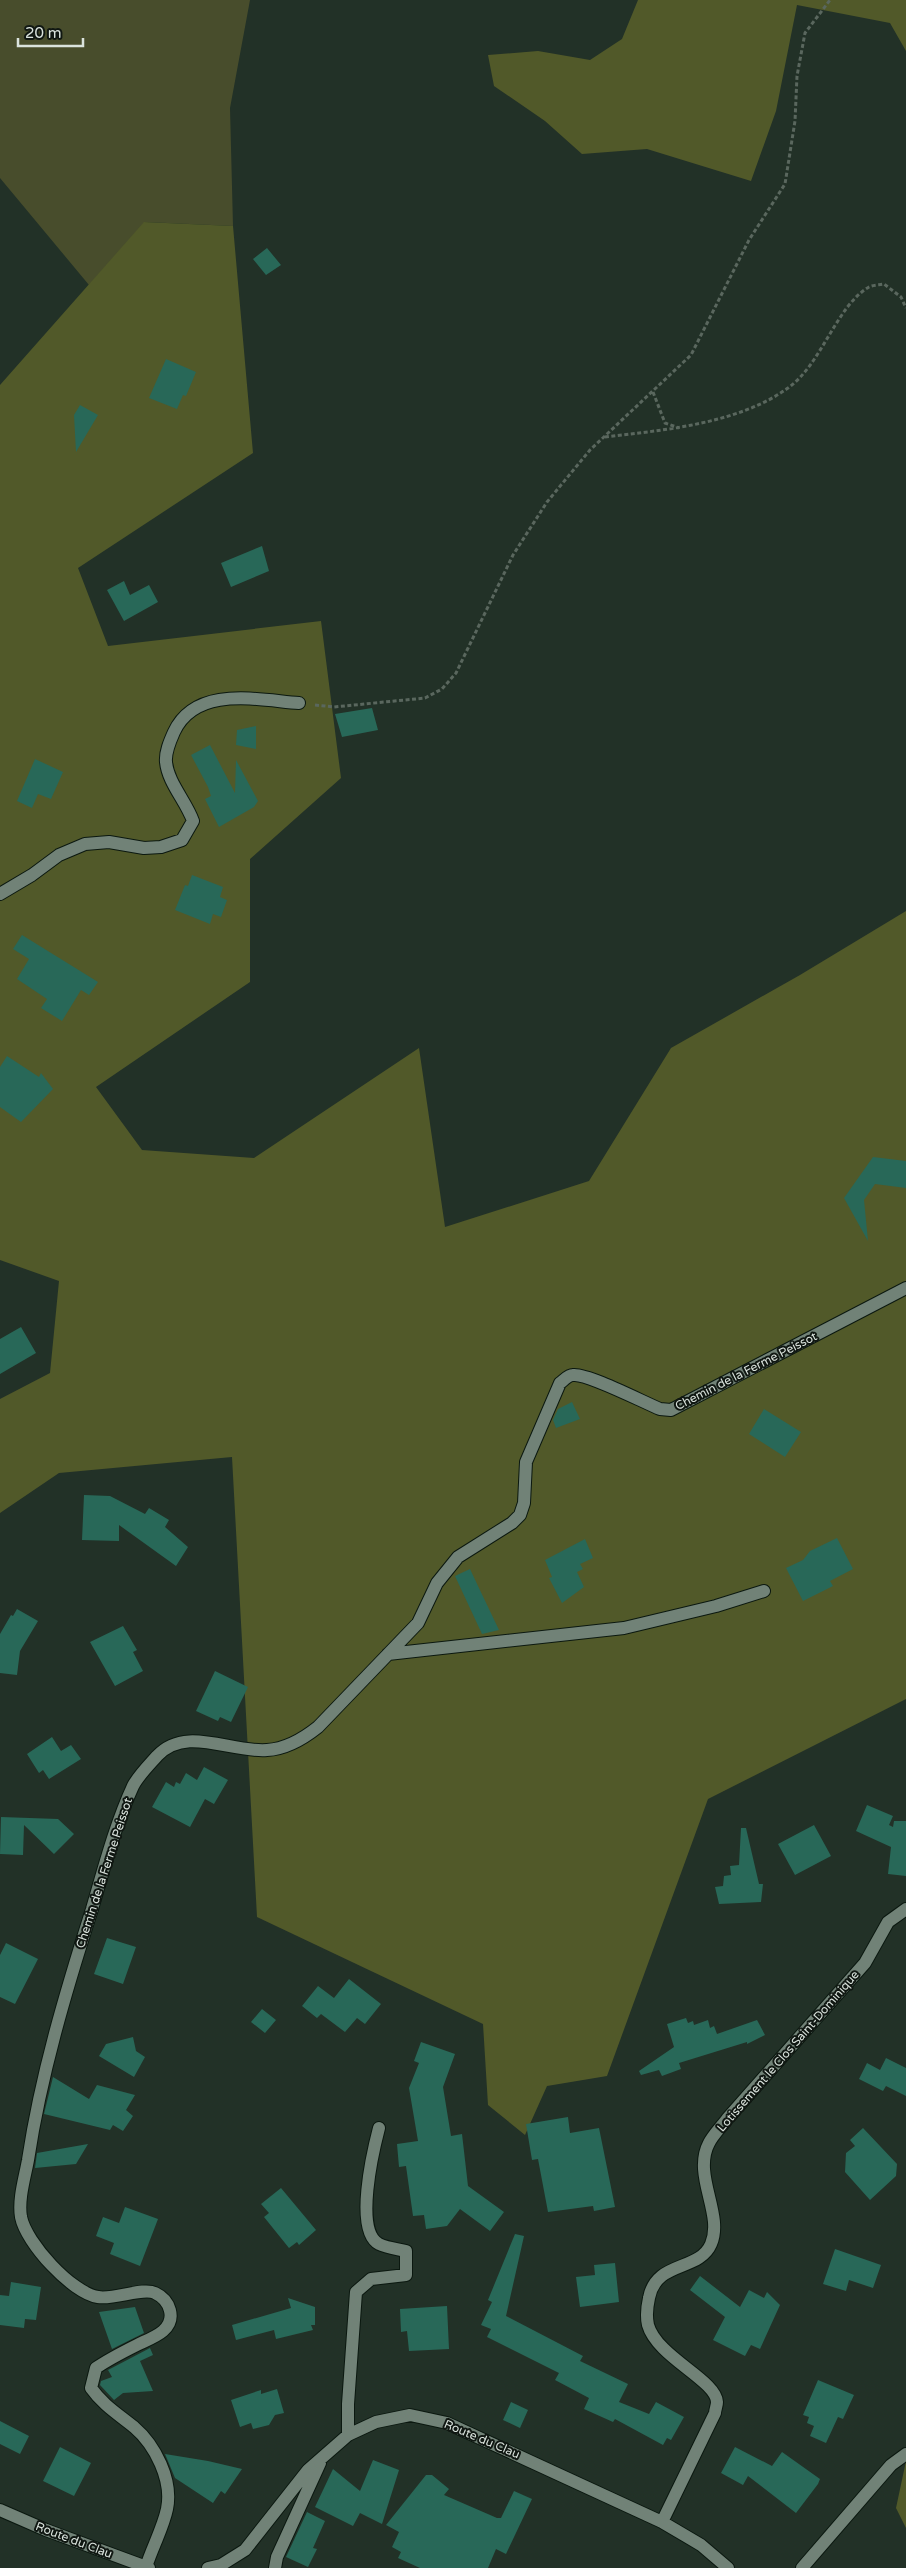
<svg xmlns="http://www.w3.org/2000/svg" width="906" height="2568" font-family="'Varela Round',sans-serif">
  <rect width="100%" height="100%" fill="#223127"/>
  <path fill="#484d2c" d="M0 0H250L230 108 233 226 145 222 89 285 0 178Z"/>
  <path fill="#515929" d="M638 0H906V51L890 23 797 5 776 111 751 181 647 149 582 154 545 121 494 86 488 55 538 51 590 60 622 39Z
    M144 222 233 226 253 453 78 568 108 646 321 621 341 778 250 859V982L96 1087 142 1150 254 1158 419 1048 445 1227 589 1181 671 1048 800 975 906 911V1699L708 1799 607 2076 547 2086 525 2135 488 2105 483 2024 257 1917 232 1457 59 1473 0 1513V1399L50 1373 59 1281 0 1260V385Z
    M906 2461V2528L896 2508Z"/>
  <path fill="#286858" d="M267 248 281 265 266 275 253 259Z
    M166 359 196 372 186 396 183 395 177 409 149 398Z
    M80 405 98 415 76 452 74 415Z
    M262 546 269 571 231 587 221 563Z
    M124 581 130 595 149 585 158 602 124 621 107 590Z
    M372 708 378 730 342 737 335 714Z
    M256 726V749L236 745 237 730Z
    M210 745 235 793 236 760 258 801 254 807 219 827 205 799 211 796 208 787 191 755Z
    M35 759 63 772 51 799 38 794 32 808 17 801Z
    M192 875 223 887 220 897 227 900 221 917 213 914 210 924 175 910 185 885 188 886Z
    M22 935 98 982 89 995 81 990 62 1021 41 1008 47 999 17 979 29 959 13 949Z
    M7 1056 39 1077 41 1073 53 1089 21 1122 0 1107V1067Z
    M873 1157 906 1161V1188L875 1184 864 1200 868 1241 844 1198Z
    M21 1327 36 1353 0 1374V1339Z
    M572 1402 580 1419 556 1428 553 1420 558 1409Z
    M764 1409 801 1432 785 1457 749 1434Z
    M84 1495 110 1496 145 1514 149 1508 169 1520 165 1527 188 1547 176 1566 119 1525V1541L82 1540Z
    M837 1538 853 1569 830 1581 833 1586 803 1601 786 1568 803 1560 810 1551Z
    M585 1539 593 1558 580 1564 583 1569 577 1572 584 1587 562 1603 549 1578 552 1577 545 1560Z
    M470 1569 478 1586 499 1630 482 1634 455 1576Z
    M17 1609 38 1621 20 1651 17 1675 0 1673V1634L11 1615 13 1616Z
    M123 1626 137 1650 133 1652 143 1671 115 1686 90 1642Z
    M215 1671 248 1687 231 1722 220 1717 218 1721 196 1711Z
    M52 1737 61 1751 71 1745 81 1759 49 1779 43 1770 39 1773 27 1754Z
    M204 1767 228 1780 214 1804 205 1799 190 1827 152 1807 166 1782 174 1787 176 1782 180 1784 186 1773 197 1780Z
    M867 1805 893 1816 889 1825 893 1827 894 1821H906V1876L888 1874 891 1847 856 1831Z
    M1 1817 58 1819 74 1834 54 1854 24 1825 23 1855 0 1854Z
    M814 1825 831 1856 795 1875 778 1844Z
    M741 1828H746L759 1884H763L761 1902 719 1904 715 1887 723 1886 724 1876 731 1875 730 1866 739 1865Z
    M107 1938 136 1947 123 1984 94 1974Z
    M6 1943 38 1959 15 2004 0 1997V1955Z
    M349 1979 381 2004 365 2024 357 2018 345 2032 321 2014 317 2018 302 2006 318 1986 334 1998Z
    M262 2009 276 2020 265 2033 251 2022Z
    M686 2018 688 2023 693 2021 694 2025 708 2020 710 2028 714 2026 717 2034 757 2020 765 2035 747 2044V2042L679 2063 681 2069 662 2076 659 2070 641 2075 639 2071 674 2047 667 2024Z
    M133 2037 136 2051 145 2057 134 2077 99 2056 106 2044Z
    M421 2042 455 2054 443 2087 451 2136 462 2134 468 2186 504 2212 490 2231 460 2209 447 2226 426 2229 424 2215 413 2216 406 2166 399 2167 397 2144 418 2141 409 2088 419 2063 414 2061Z
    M886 2058 906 2068V2096L886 2086 883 2091 859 2079 867 2063 880 2070Z
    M53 2077 89 2099 97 2085 135 2095 126 2110 133 2116 123 2131 113 2125 110 2130 44 2114Z
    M568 2117 570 2133 599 2128 615 2207 594 2211 593 2206 548 2212 538 2159 532 2160 526 2124Z
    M863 2128 897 2164 896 2176 870 2200 845 2172 846 2153 855 2146 850 2140Z
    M88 2144 76 2164 35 2168 37 2153Z
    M281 2188 316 2230 299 2245 297 2242 289 2248 264 2217 269 2213 261 2204Z
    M125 2207 158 2219 140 2266 110 2254 114 2243 96 2236 103 2217 119 2223Z
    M515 2234 524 2236 506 2316 583 2356 580 2361 628 2384 619 2402 649 2414 656 2402 684 2417 671 2440 667 2438 663 2445 615 2419 613 2422 584 2409 589 2398 555 2380 559 2373 487 2337 491 2329 481 2325 492 2302 488 2300Z
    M835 2249 881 2265 873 2288 849 2280 846 2291 823 2284Z
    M615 2263 619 2302 580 2307 576 2277 595 2275 594 2265Z
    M700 2276 740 2307 749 2290 764 2298 767 2292 780 2305 760 2349 751 2345 745 2356 713 2340 725 2317 690 2290Z
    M11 2282 41 2287 36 2320 25 2319 24 2328 0 2325V2295L9 2296Z
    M288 2298 315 2307V2325H311L313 2330 276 2339 274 2330 236 2340 232 2325 291 2308Z
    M447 2306 449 2349 409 2351 407 2331 401 2332 400 2309Z
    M135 2307 144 2333 112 2349 99 2312Z
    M150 2348 153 2355 140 2361 153 2391 123 2393 114 2400 100 2385 101 2381 112 2377 108 2370Z
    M818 2380 854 2395 843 2419 838 2417 826 2443 810 2436 814 2426 807 2423 809 2417 803 2415Z
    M277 2389 284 2413 275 2415 269 2425 253 2429 251 2423 240 2427 231 2400 261 2390V2394Z
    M511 2402 528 2410 520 2428 503 2420Z
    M0 2421 29 2436 20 2454 0 2444Z
    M60 2447 91 2463 74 2496 43 2481Z
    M735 2447 772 2466 782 2452 820 2479 818 2484 796 2513 748 2476 743 2485 721 2473Z
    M165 2454 208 2461 242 2469 225 2494 221 2491 213 2503 175 2478Z
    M373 2460 399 2470 382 2524 360 2513 353 2526 315 2507 333 2469 360 2491Z
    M426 2475H432L449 2489 444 2495 497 2518H501L514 2491 532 2499 506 2554 496 2549 488 2568H420L398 2558 401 2552 392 2547 399 2532 386 2525Z
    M307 2512 325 2521 313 2548 317 2549 308 2567 286 2557Z"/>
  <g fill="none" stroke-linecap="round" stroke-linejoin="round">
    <defs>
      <path id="minor" d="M0 894 32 875 59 855 85 844 109 842 144 848 161 847 182 840 193 821C186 801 168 783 166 762 165 752 170 741 174 732 196 685 258 700 299 703
        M388 1654 624 1628 716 1606 764 1591
        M348 2435V2404L356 2292 371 2279 406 2275V2251C398 2249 387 2248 379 2244 354 2231 373 2151 379 2128
        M0 2510 46 2530 149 2568
        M662 2522 715 2413C715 2410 717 2406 717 2402 716 2380 657 2357 648 2325 646 2316 647 2307 649 2298 656 2260 699 2272 711 2244 724 2214 692 2175 709 2143 713 2135 721 2127 727 2119L865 1963 888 1922 906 1909
        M146 2567C152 2548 163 2528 167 2509 173 2480 155 2445 134 2427 118 2414 103 2405 91 2388L96 2368C109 2359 123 2352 137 2345 145 2341 156 2337 163 2331 177 2319 170 2300 155 2293 143 2287 114 2300 98 2297 72 2293 26 2243 21 2217 18 2199 25 2177 28 2160 41 2074 66 1991 92 1909 104 1868 115 1825 133 1786 138 1776 149 1765 157 1756 186 1725 230 1753 267 1750 286 1749 303 1739 318 1727L418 1623 437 1583 458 1557 512 1523 520 1515 524 1503 526 1462 560 1383C563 1381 568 1375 573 1375 587 1373 643 1402 660 1409L671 1410 906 1288
        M208 2568 221 2565 245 2550 308 2470 348 2435 376 2422 410 2415 447 2423 662 2522 701 2545 728 2568
        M275 2568 277 2557 320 2463
        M802 2568 891 2465 906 2454"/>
    </defs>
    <use href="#minor" stroke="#0b1810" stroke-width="14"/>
    <path stroke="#5a675e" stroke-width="3" stroke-dasharray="4 2.5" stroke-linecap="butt" d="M653 392 665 423 679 428
      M605 437C664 430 738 424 788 388 822 364 836 306 869 287 873 285 879 285 884 284L901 297 906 308
      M315 705 334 707 425 698 442 689 456 673 513 555 547 502 590 450 691 355 749 240 785 184 795 121 797 76 805 33 830 0"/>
    <use href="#minor" stroke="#718277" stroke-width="12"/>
  </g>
  <g text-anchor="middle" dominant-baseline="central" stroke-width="4" stroke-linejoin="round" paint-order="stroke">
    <g font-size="12" fill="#dae3dd" stroke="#101712">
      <text transform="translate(746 1371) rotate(-27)">Chemin de la Ferme Peissot</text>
      <text transform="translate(104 1873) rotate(-72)">Chemin de la Ferme Peissot</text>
      <text transform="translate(788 2051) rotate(-49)">Lotissement le Clos Saint-Dominique</text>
      <text transform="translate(482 2439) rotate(23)">Route du Clau</text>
      <text transform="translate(74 2540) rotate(21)">Route du Clau</text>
    </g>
  </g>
  <path d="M18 38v8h65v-8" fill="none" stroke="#dae3dd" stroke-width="2.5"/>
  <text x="25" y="38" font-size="15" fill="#dae3dd" stroke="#101712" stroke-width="4" paint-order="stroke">20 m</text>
</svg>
